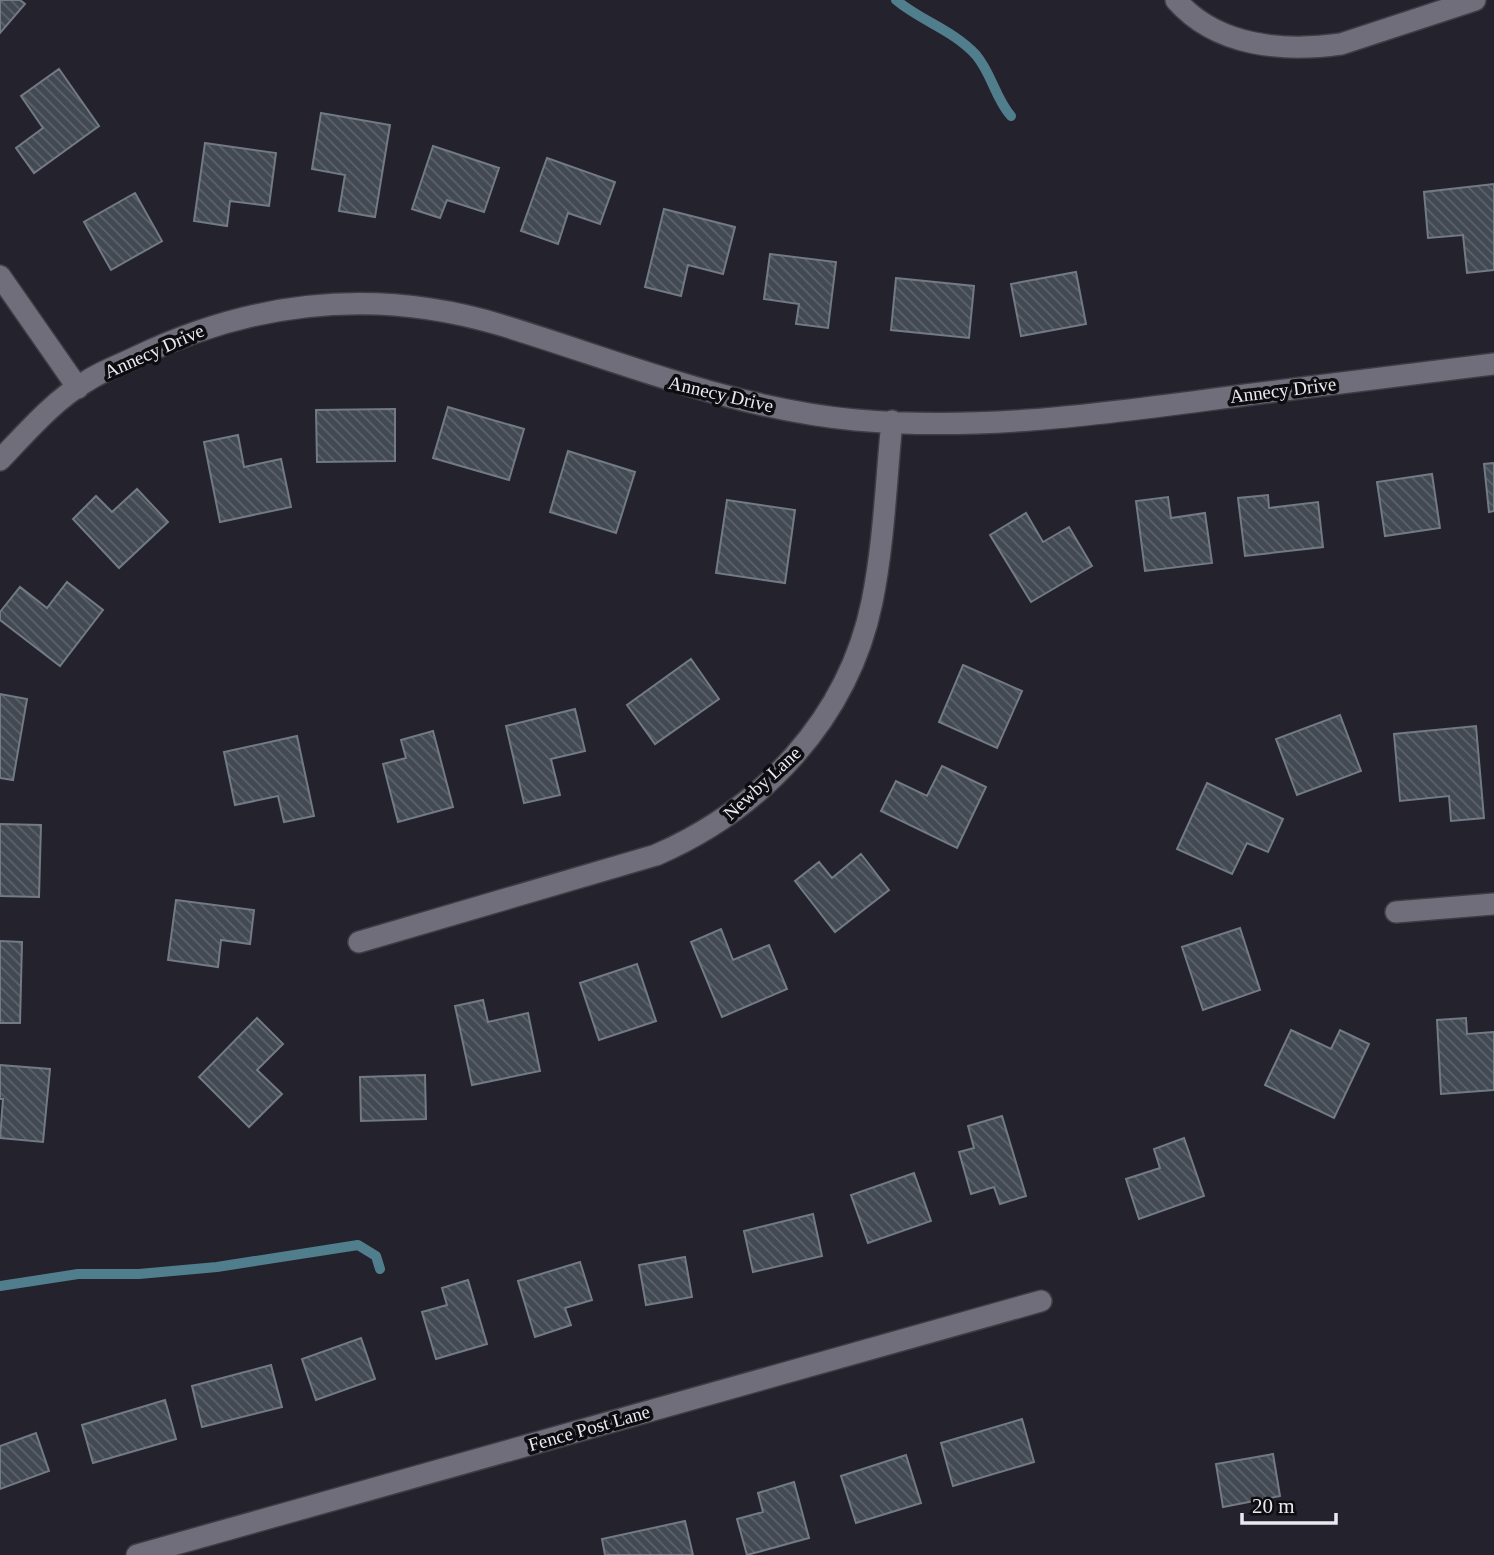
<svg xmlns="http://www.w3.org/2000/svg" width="1494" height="1555" font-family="'Times New Roman',serif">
  <defs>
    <pattern id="building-back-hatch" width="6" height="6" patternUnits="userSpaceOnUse" patternTransform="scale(1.75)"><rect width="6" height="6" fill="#424952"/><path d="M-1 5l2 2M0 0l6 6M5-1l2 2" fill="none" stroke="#5d636b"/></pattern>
  </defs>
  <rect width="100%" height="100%" fill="#24232d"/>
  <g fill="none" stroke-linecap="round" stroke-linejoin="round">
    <path stroke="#517e8d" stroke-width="10" d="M896 0C921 21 953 30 976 55 992 74 995 98 1011 116
      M0 1286 78 1274H139L217 1267 358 1245 376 1256 380 1269"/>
  </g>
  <path fill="url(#building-back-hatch)" stroke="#727a85" stroke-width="2" d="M0 0H20L25 4 0 33Z
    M59 69 99 126 34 173 16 148 43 128 21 96Z
    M321 113 390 125 375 217 339 211 345 175 312 169Z
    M205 143 276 153 269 206 230 201 227 226 194 221Z
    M433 146 499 168 484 212 447 200 440 218 412 209Z
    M547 158 615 182 600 224 568 213 558 244 521 231Z
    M1494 184V270L1467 273 1463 235 1428 238 1424 192Z
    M135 193 162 241 111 270 84 222Z
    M664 209 735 227 723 274 688 265 681 296 645 287Z
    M770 254 836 262 828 328 796 324 799 304 764 299Z
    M1076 272 1086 324 1021 336 1011 284Z
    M896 278 974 286 969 338 891 330Z
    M448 407 524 429 509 480 433 458Z
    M395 409V461L317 462 316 410Z
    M238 435 244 467 281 459 291 507 220 522 204 442Z
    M568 451 635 472 616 533 550 512Z
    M1494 463V511L1489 512 1484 464Z
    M1432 474 1440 528 1385 536 1377 482Z
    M137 489 168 522 119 568 73 519 96 496 112 512Z
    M1268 495 1269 508 1318 502 1323 547 1245 556 1238 498Z
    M1168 497 1171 518 1205 513 1212 563 1145 571 1136 501Z
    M727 500 795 510 785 583 716 573Z
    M1026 513 1043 542 1069 527 1092 566 1031 602 990 535Z
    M67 582 103 610 60 666 0 620V612L20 587 47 608Z
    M691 659 719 699 655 744 627 705Z
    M963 665 1022 691 997 748 939 722Z
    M0 694 27 699 13 780 0 778Z
    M575 709 585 751 551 759 560 795 524 803 506 726Z
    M1340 715 1361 771 1297 795 1276 739Z
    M1476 726 1484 818 1451 821 1449 796 1400 801 1394 734Z
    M433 731 453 807 398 822 383 764 406 758 401 740Z
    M297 736 314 816 284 822 278 796 235 805 224 752Z
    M942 766 986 787 957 848 881 811 896 781 927 796Z
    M1207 783 1283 819 1268 852 1247 843 1232 874 1177 849Z
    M0 824 41 825 39 897 0 896Z
    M861 854 889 890 835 932 795 881 819 862 832 878Z
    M176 900 254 910 250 944 221 940 218 967 168 960Z
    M1240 928 1260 990 1203 1010 1182 947Z
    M721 929 733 960 769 945 787 989 722 1017 691 942Z
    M0 941 22 942 20 1023H0Z
    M637 964 656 1021 599 1040 580 983Z
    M483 1000 488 1022 528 1013 540 1071 472 1085 455 1006Z
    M257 1018 283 1044 257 1070 282 1094 249 1127 199 1077Z
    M1466 1018 1467 1034 1494 1032V1090L1441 1094 1437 1020Z
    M1291 1030 1331 1049 1340 1030 1369 1044 1334 1118 1265 1085Z
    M0 1065 50 1069 43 1142 0 1138 3 1099H0Z
    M425 1075 426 1119 361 1121 360 1077Z
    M1002 1116 1026 1196 1000 1204 994 1187 971 1194 959 1152 974 1148 968 1126Z
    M1184 1138 1204 1196 1139 1219 1126 1179 1160 1168 1154 1149Z
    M914 1173 931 1221 868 1243 851 1195Z
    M813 1214 822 1256 753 1272 744 1231Z
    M685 1257 692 1297 646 1305 639 1265Z
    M580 1262 592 1300 565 1308 571 1325 535 1337 518 1281Z
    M468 1280 487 1344 436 1359 422 1312 447 1305 442 1288Z
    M361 1338 375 1379 316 1400 302 1359Z
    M271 1365 282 1407 202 1427 192 1386Z
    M165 1400 176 1439 93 1463 82 1425Z
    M1022 1419 1034 1462 953 1486 941 1443Z
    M36 1433 49 1471 0 1489V1446Z
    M1273 1454 1280 1496 1223 1507 1216 1464Z
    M906 1455 921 1503 856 1523 841 1476Z
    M794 1482 809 1538 747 1555 737 1519 763 1512 758 1493Z
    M685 1521 693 1555H605L602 1539Z"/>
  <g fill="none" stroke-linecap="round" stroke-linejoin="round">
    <defs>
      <path id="minor" d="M1176 0C1217 47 1284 52 1341 44L1475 0
        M0 276 78 388
        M0 460C26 433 54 400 87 381 102 371 120 365 136 357 253 301 375 287 501 325 619 361 730 408 856 420 987 432 1115 412 1245 395 1328 384 1411 374 1494 364
        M1396 912 1494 904
        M359 942 656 855C762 809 848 719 872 602 884 543 886 481 892 421
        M137 1555 1041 1301"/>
    </defs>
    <use href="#minor" stroke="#3e3d45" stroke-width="24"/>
    <use href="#minor" stroke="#6f6e7a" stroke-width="21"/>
  </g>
  <g text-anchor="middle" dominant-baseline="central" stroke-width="7" stroke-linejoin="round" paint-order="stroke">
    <g font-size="19" fill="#eae9f0" stroke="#0d0d11">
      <text transform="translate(154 351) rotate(-24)">Annecy Drive</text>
      <text transform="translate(1283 390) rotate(-7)">Annecy Drive</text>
      <text transform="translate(721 394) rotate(13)">Annecy Drive</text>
      <text transform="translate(762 783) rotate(-43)">Newby Lane</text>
      <text transform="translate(589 1428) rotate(-16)">Fence Post Lane</text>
    </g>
  </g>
  <path d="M1242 1513v10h94v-10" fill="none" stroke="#eae9f0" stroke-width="3.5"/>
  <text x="1252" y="1513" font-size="21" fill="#eae9f0" stroke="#0d0d11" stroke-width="5" paint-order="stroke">20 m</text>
</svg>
